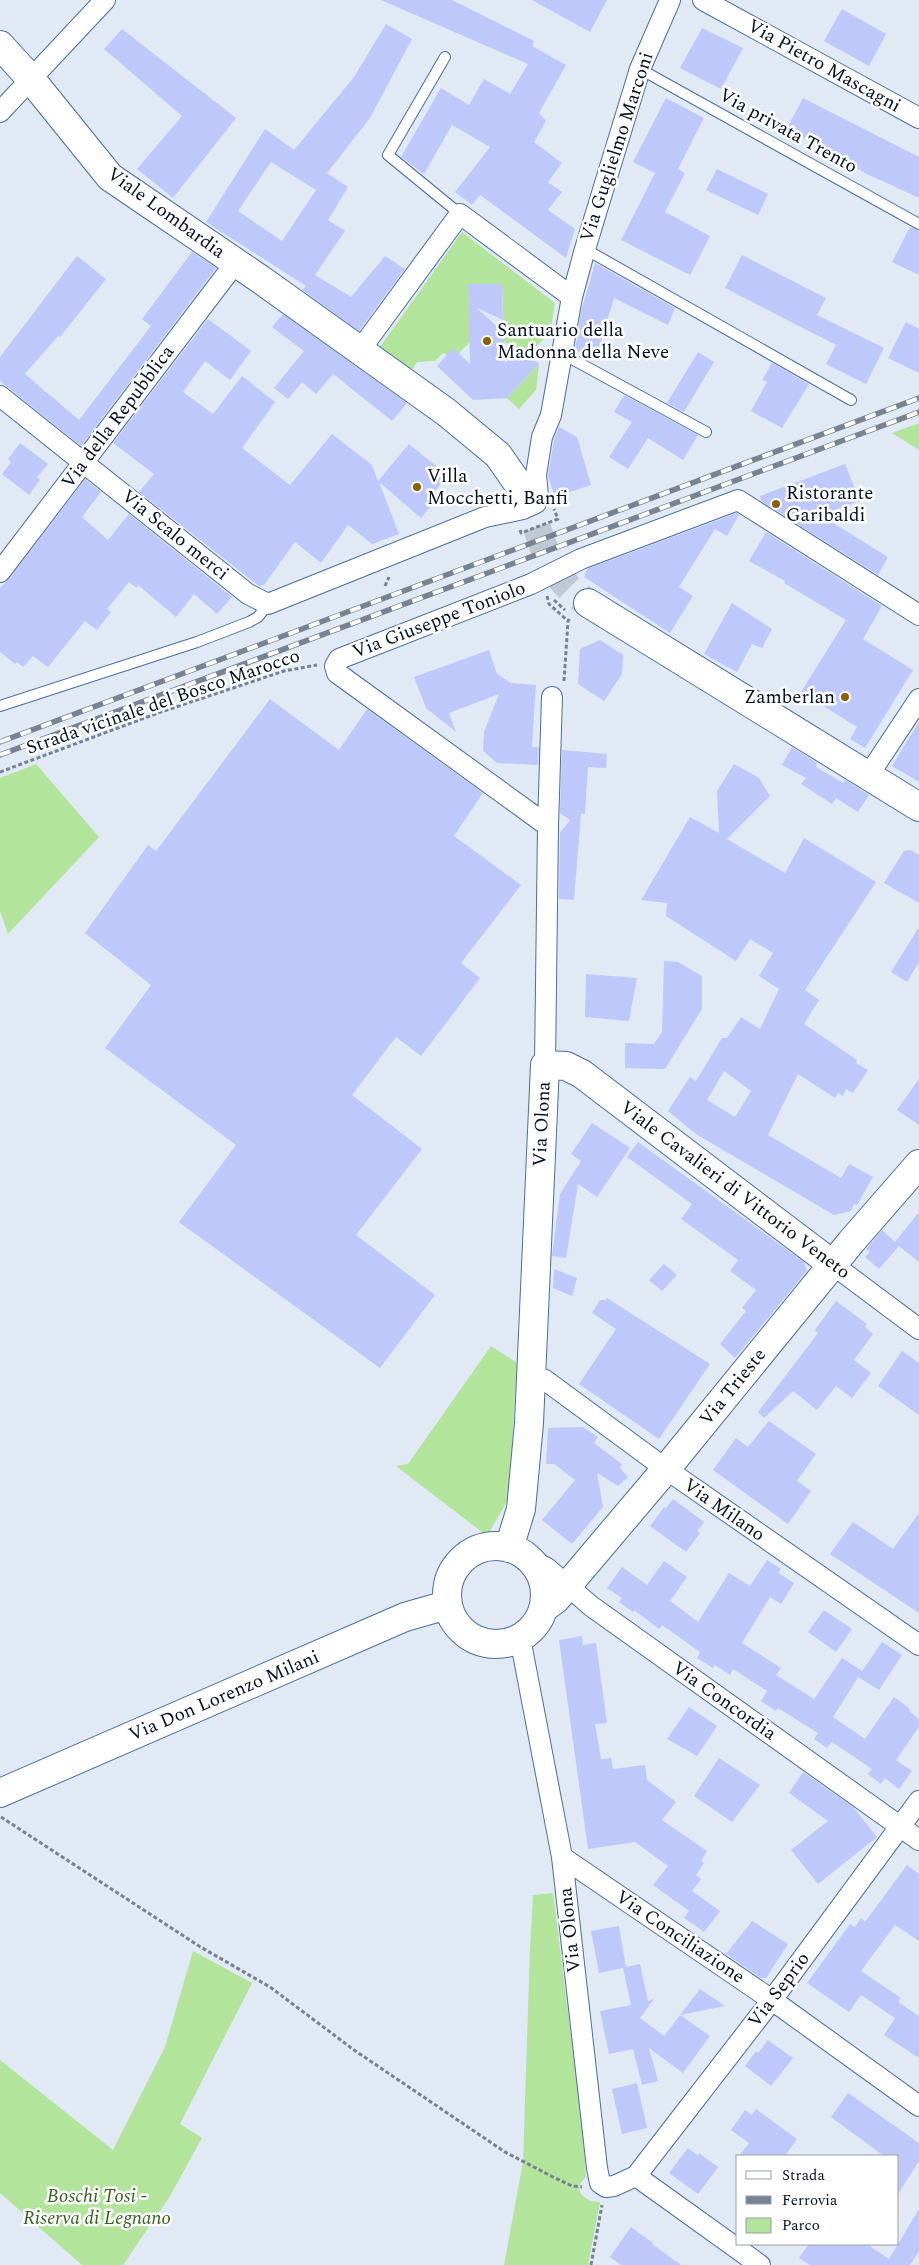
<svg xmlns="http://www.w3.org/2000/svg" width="919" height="2265" font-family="Spectral,serif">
  <rect width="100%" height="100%" fill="#e0e9f4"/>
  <path fill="#b2e49b" d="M462 232 555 303 550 333 528 354 521 347 517 351 504 341 502 284H468L470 342 459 353 447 355 443 353 435 361 417 362 412 370 380 347Z
    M539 364 536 390 519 409 507 398Z
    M919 423V450L892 433Z
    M36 764 99 837 8 934 0 911V778Z
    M491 1346 517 1363 509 1498 487 1536 396 1466 408 1464Z
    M553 1893 584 2138 586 2177C571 2190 584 2202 600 2202L588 2265H504L523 2162 530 1949 533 1895Z
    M193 1951 252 1983 180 2124 202 2138 170 2196 123 2265H82L0 2193V2060L113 2150 165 2047Z"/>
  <path fill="#bec8fb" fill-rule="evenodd" d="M381 0H452L534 41 532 46 566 65 539 113 546 121 534 142 562 163 548 182 562 192 548 210 575 229 566 258 480 195 472 205 455 192 490 147 452 125 424 174 401 157 441 88 469 105 484 79 510 94 528 64Z
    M532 0H607L590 32Z
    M842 9 886 34 869 66 824 41Z
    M386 24 412 39 370 118 327 173 348 187 328 220 345 231 315 275 351 297 385 256 405 269 359 331 302 290 306 286 206 222 265 129 294 150 354 77ZM271 162 316 190 282 241 238 211Z
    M702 28 743 48 721 89 680 68Z
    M122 29 236 118 173 198 137 169 182 116 104 49Z
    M666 98 704 118 678 169 685 173 665 212 710 236 690 275 621 240 655 173 633 162Z
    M803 98 919 157V198L865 173 787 128Z
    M717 169 768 194 758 215 706 190Z
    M910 227 919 231V275L892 262Z
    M192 252 216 268 81 446 0 381V357L77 256 106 279 60 337 58 336 25 374 79 420 151 326 142 319Z
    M742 255 826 298 817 315 884 348 866 384 826 364 836 345 725 288Z
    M595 263 675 308 668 325 614 298 596 359 575 350 581 312Z
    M468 284H502L503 320 477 308 504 333 505 363 520 347 539 364 507 398 473 400 437 366 453 348 470 364Z
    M283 314 407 403 392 421 333 374 316 394 302 382 288 399 274 388 304 351 272 327Z
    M208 319 251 351 230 380 205 361 183 392 213 414 242 376 275 402 242 448 290 485 332 434 372 465 378 481 409 444 437 467 433 472 444 481 430 496 435 501 421 518 379 482 399 534 372 544 348 525 321 563 295 542 264 585 259 586 139 492 154 474 113 443Z
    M906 322 919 329V373L888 358Z
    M698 352 714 362 684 412 667 403Z
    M772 363 809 384 782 428 751 411 767 382 762 380Z
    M624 395 698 435 683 460 648 438 628 469 609 457 632 422 614 412Z
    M559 427 577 437 591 485 555 497 548 476 554 440Z
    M20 443 48 464 37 477 40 480 29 495 2 474 11 462 8 459Z
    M845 464 860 501 820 515 888 557 878 575 761 501 760 496Z
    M85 479 101 492 82 517 108 540 129 514 232 597 217 614 194 594 176 617 138 585 137 588 129 582 107 609 111 612 97 630 85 621 48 667 33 656 23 667 17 662 15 664 0 652V588L9 579Z
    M737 513 739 515 727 536 715 529 679 587 693 596 670 633 584 577 587 569Z
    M766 532 882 606 863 639 913 670 865 748 850 739 857 727 801 692 846 620 784 583 785 581 749 561Z
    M732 603 772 629 762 648 752 644 737 672 704 654Z
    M600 640 623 655 622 674 604 701 578 684 580 649Z
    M489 650 497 674 511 683 536 685 532 747H539L538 765 497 763 483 751 484 732 499 694 449 713 456 732 426 708 414 677Z
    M270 699 339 750 367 709 483 793 454 836 521 885 461 963 480 978 421 1056 396 1037 352 1095 422 1149 356 1235 435 1295 380 1368 179 1222 236 1145 105 1048 151 985 85 933 148 845 156 851Z
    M919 722V782L892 766Z
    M792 747 817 763 816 767 843 783 845 780 869 795 858 812 836 798 832 804 801 784 806 778 782 765Z
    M562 750 607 754 606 768 588 767 585 814H581L574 900 559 899 560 833 570 820 560 813Z
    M734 764 759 778 770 796 727 839 785 873 804 838 876 882 805 990 819 1000 804 1024 857 1060 856 1063 868 1070 853 1093 846 1089 843 1096 838 1093 835 1098 798 1074 768 1135 841 1178 849 1164 873 1177 857 1205 854 1204 851 1211 834 1215 696 1134 668 1111 690 1077 696 1081 722 1038H727L741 1017 760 1029 779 989 759 976 773 953 750 939 736 961 666 916 667 903 641 900 690 817 719 833 717 791ZM724 1071 751 1091 735 1117 707 1100Z
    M910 850 919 855V903L884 883 904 851Z
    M919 927V962L907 982 891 972Z
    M664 961 678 962 702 976V1009L665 1069 625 1068V1043L654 1044 662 1032Z
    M586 974 637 978 629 1021 585 1017Z
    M919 1079V1125L897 1110Z
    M592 1123 630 1148 597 1197 578 1184 566 1258 552 1256 560 1194 581 1161 571 1154Z
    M638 1142 804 1262 807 1271 805 1273 735 1358 720 1344 746 1311 742 1308 756 1290 730 1271 738 1260 681 1219 692 1204 627 1157Z
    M919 1212V1262L899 1246 879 1269 865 1257 870 1252 866 1249 882 1230 895 1242Z
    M664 1264 677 1275 662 1291 649 1280Z
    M554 1269 577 1278 572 1296 553 1288Z
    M607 1298 710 1364 659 1439 579 1384 616 1329 592 1313 600 1300H606Z
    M836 1301 867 1324 865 1327 873 1334 854 1360 871 1373 852 1398 836 1386 817 1410 793 1391 764 1418 758 1412 818 1333 815 1330Z
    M902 1351 919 1363V1415L878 1386Z
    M769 1421 816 1454 797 1481 811 1491 788 1524 713 1470 736 1438 748 1447Z
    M583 1427 598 1437 594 1443 622 1464 620 1468 628 1477 618 1486 597 1473 603 1507 572 1544 542 1520 575 1480 554 1464H546L548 1428Z
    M673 1499 704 1522 697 1531 700 1533 686 1552 650 1526 664 1507 666 1508Z
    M919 1513V1613L830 1554 853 1522 893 1549Z
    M767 1560 781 1569 778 1573 794 1583 781 1604 770 1597 742 1643 781 1668 776 1675 814 1699 842 1658 862 1671 833 1717 865 1739 894 1697 910 1709 909 1711 919 1719V1727L896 1760 912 1771 899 1789 885 1778 881 1784 868 1774 872 1769 832 1742 827 1748 814 1739 818 1733 778 1708 776 1711 761 1701 767 1691 733 1669 730 1675 715 1665 713 1668 697 1658 700 1652 662 1625 659 1629 634 1610 633 1612 619 1602 622 1598 607 1588 622 1567 647 1585 664 1561 687 1577 670 1601 698 1622 729 1573 750 1586Z
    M824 1610 852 1629 836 1652 808 1632Z
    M582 1636 583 1645 596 1643 607 1723 595 1724 601 1759 611 1758 613 1769 645 1765 647 1780 676 1802 662 1820 707 1851 701 1861 704 1863 696 1875 701 1879 692 1891 720 1911 704 1932 684 1918 689 1911 653 1885 668 1866 635 1842 588 1849 559 1640Z
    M882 1642 902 1655 879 1690 858 1677Z
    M689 1707 717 1726 697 1756 667 1739Z
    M719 1758 760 1785 732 1822 694 1796Z
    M803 1772 853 1807 877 1837 818 1884 791 1850 828 1821 789 1793Z
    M907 1865 919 1874V1941L895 1925 861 1971 901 1998 898 2002 919 2016V2058L884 2035 895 2018 861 1995 849 2012 807 1983 850 1924 855 1927 861 1918 865 1922Z
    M752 1921 788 1944 766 1978H761L726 1954Z
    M619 1926 626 1967 640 1964 648 2001 654 1999 640 2018 664 2036 700 1989 725 2006 680 2015 710 2036 683 2073 649 2048 658 2081 642 2085 633 2049 609 2054 600 2011 631 2005 623 1968 599 1973 591 1931Z
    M768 2040 793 2058 771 2086 745 2066 756 2051 758 2053Z
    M637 2083 647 2128 622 2134 612 2089Z
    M848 2093 919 2143V2161L898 2194V2156H884L831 2117Z
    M756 2109 797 2139 785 2156H739L749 2143 731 2130 745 2110 752 2115Z
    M688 2148 698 2156 699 2153 718 2167 698 2194 669 2173Z
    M919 2209V2251L910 2265H810L799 2258 809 2244H867L889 2259Z
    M631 2227 653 2243 652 2244 681 2265H621L610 2257Z"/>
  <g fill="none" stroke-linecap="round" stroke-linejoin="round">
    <path stroke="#bfc8d4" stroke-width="28" stroke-dasharray="28 14" stroke-linecap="butt" d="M521 488C545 535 539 570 588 603"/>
    <defs>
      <path id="lane" d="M445 57 388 155 460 214
        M640 69 919 224
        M585 249 851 400
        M561 353 706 432
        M0 706 197 642 249 622 258 617 268 604"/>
      <path id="street" d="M703 0 919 118
        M0 112 105 0
        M360 350 460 214 572 297
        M0 396 248 594 268 604 485 517 523 509 536 503 538 496 536 475 542 437 551 415 572 297 585 249 640 69 670 0
        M0 572 236 262
        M868 776 919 699
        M548 826 337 673 335 666 339 659 531 584 581 559 738 500 919 615
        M545 1065 548 826 552 697
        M832 1264 919 1329
        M530 1375 545 1380 666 1469 919 1645
        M532 1561 547 1568 591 1606 919 1840
        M520 1638 562 1857 597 2168 600 2183 606 2187 614 2186 636 2176 772 2000 919 1801
        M562 1857 772 2000 919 2106
        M636 2176 760 2265"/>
      <path id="secondary" d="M0 45 30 78 110 177 260 279 446 412 498 455 521 488
        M588 603 919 807
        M447 1595a49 49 0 1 1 98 0a49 49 0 1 1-98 0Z
        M509 1548 521 1509 529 1423 545 1065 566 1066 582 1074 832 1264
        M544 1608 556 1599 666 1469 851 1242 919 1164
        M0 1793 405 1617 440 1607 449 1610"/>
    </defs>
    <use href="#lane" stroke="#496ea1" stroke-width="12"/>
    <use href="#street" stroke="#496ea1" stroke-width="22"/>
    <use href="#secondary" stroke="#496ea1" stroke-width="30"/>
    <path stroke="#778190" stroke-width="3" stroke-dasharray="4 2.5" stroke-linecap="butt" d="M520 530 521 533 558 519 554 509
      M385 586 389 577
      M547 596 549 604 568 621
      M554 600 565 610
      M564 681 568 621 570 618
      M0 772 158 713 284 671 317 665
      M1 1817 199 1946 270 1987 354 2050 505 2152 553 2177 572 2186 582 2187
      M591 2265 602 2205"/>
    <use href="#lane" stroke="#fff" stroke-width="10"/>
    <use href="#street" stroke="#fff" stroke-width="20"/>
    <use href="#secondary" stroke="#fff" stroke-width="28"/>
    <defs>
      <path id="rail" d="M0 742 919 398
        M0 755 919 412"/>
    </defs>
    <use href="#rail" stroke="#788392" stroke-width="5.5"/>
    <use href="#rail" stroke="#fff" stroke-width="4" stroke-dasharray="11" stroke-linecap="butt"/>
  </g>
  <g fill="#8d5f05" stroke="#fff" stroke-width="2">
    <circle cx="487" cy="341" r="5"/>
    <circle cx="417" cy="487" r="5"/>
    <circle cx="776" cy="504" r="5"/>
    <circle cx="845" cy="697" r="5"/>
  </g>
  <g text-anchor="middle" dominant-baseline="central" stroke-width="5" stroke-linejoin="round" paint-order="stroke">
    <g font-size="19" fill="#020e21" stroke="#fff">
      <text transform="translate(824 66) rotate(29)">Via Pietro Mascagni</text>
      <text transform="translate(788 131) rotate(29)">Via privata Trento</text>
      <text transform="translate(617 147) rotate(-72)">Via Guglielmo Marconi</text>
      <text transform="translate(166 213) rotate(36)">Viale Lombardia</text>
      <text transform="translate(118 417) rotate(-53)">Via della Repubblica</text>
      <text transform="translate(175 535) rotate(39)">Via Scalo merci</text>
      <text transform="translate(439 620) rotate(-21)">Via Giuseppe Toniolo</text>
      <text transform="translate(163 702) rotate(-19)">Strada vicinale del Bosco Marocco</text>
      <text transform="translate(542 1124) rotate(-87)">Via Olona</text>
      <text transform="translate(735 1190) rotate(37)">Viale Cavalieri di Vittorio Veneto</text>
      <text transform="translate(733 1387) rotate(-51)">Via Trieste</text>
      <text transform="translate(724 1510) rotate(35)">Via Milano</text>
      <text transform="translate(224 1696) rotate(-23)">Via Don Lorenzo Milani</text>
      <text transform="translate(724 1701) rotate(35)">Via Concordia</text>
      <text transform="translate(570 1930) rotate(-96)">Via Olona</text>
      <text transform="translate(680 1937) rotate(34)">Via Conciliazione</text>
      <text transform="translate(779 1990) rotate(-53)">Via Seprio</text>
    </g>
    <g font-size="19" fill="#020e21" stroke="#fff" text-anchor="start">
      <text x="497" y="330">Santuario della<tspan x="497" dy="22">Madonna della Neve</tspan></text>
      <text x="427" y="476">Villa<tspan x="427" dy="22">Mocchetti, Banfi</tspan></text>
      <text x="786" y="493">Ristorante<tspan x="786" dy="22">Garibaldi</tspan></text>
      <text x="835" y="697" text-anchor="end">Zamberlan</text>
    </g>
    <g font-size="19" font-style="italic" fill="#36631b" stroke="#fff">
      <text x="97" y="2196">Boschi Tosi -<tspan x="97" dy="22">Riserva di Legnano</tspan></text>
    </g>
  </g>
  <rect x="736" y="2155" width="162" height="90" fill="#ffffff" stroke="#9a9fa6"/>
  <rect x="746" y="2171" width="25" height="8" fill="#ffffff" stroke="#9a9fa6"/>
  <text x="782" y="2180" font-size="15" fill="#020e21">Strada</text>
  <rect x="746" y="2196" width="25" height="8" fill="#788392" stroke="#9a9fa6"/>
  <text x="782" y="2205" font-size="15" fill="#020e21">Ferrovia</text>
  <rect x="746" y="2218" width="25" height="15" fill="#b2e49b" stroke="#9a9fa6"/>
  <text x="782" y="2230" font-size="15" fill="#020e21">Parco</text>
</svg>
